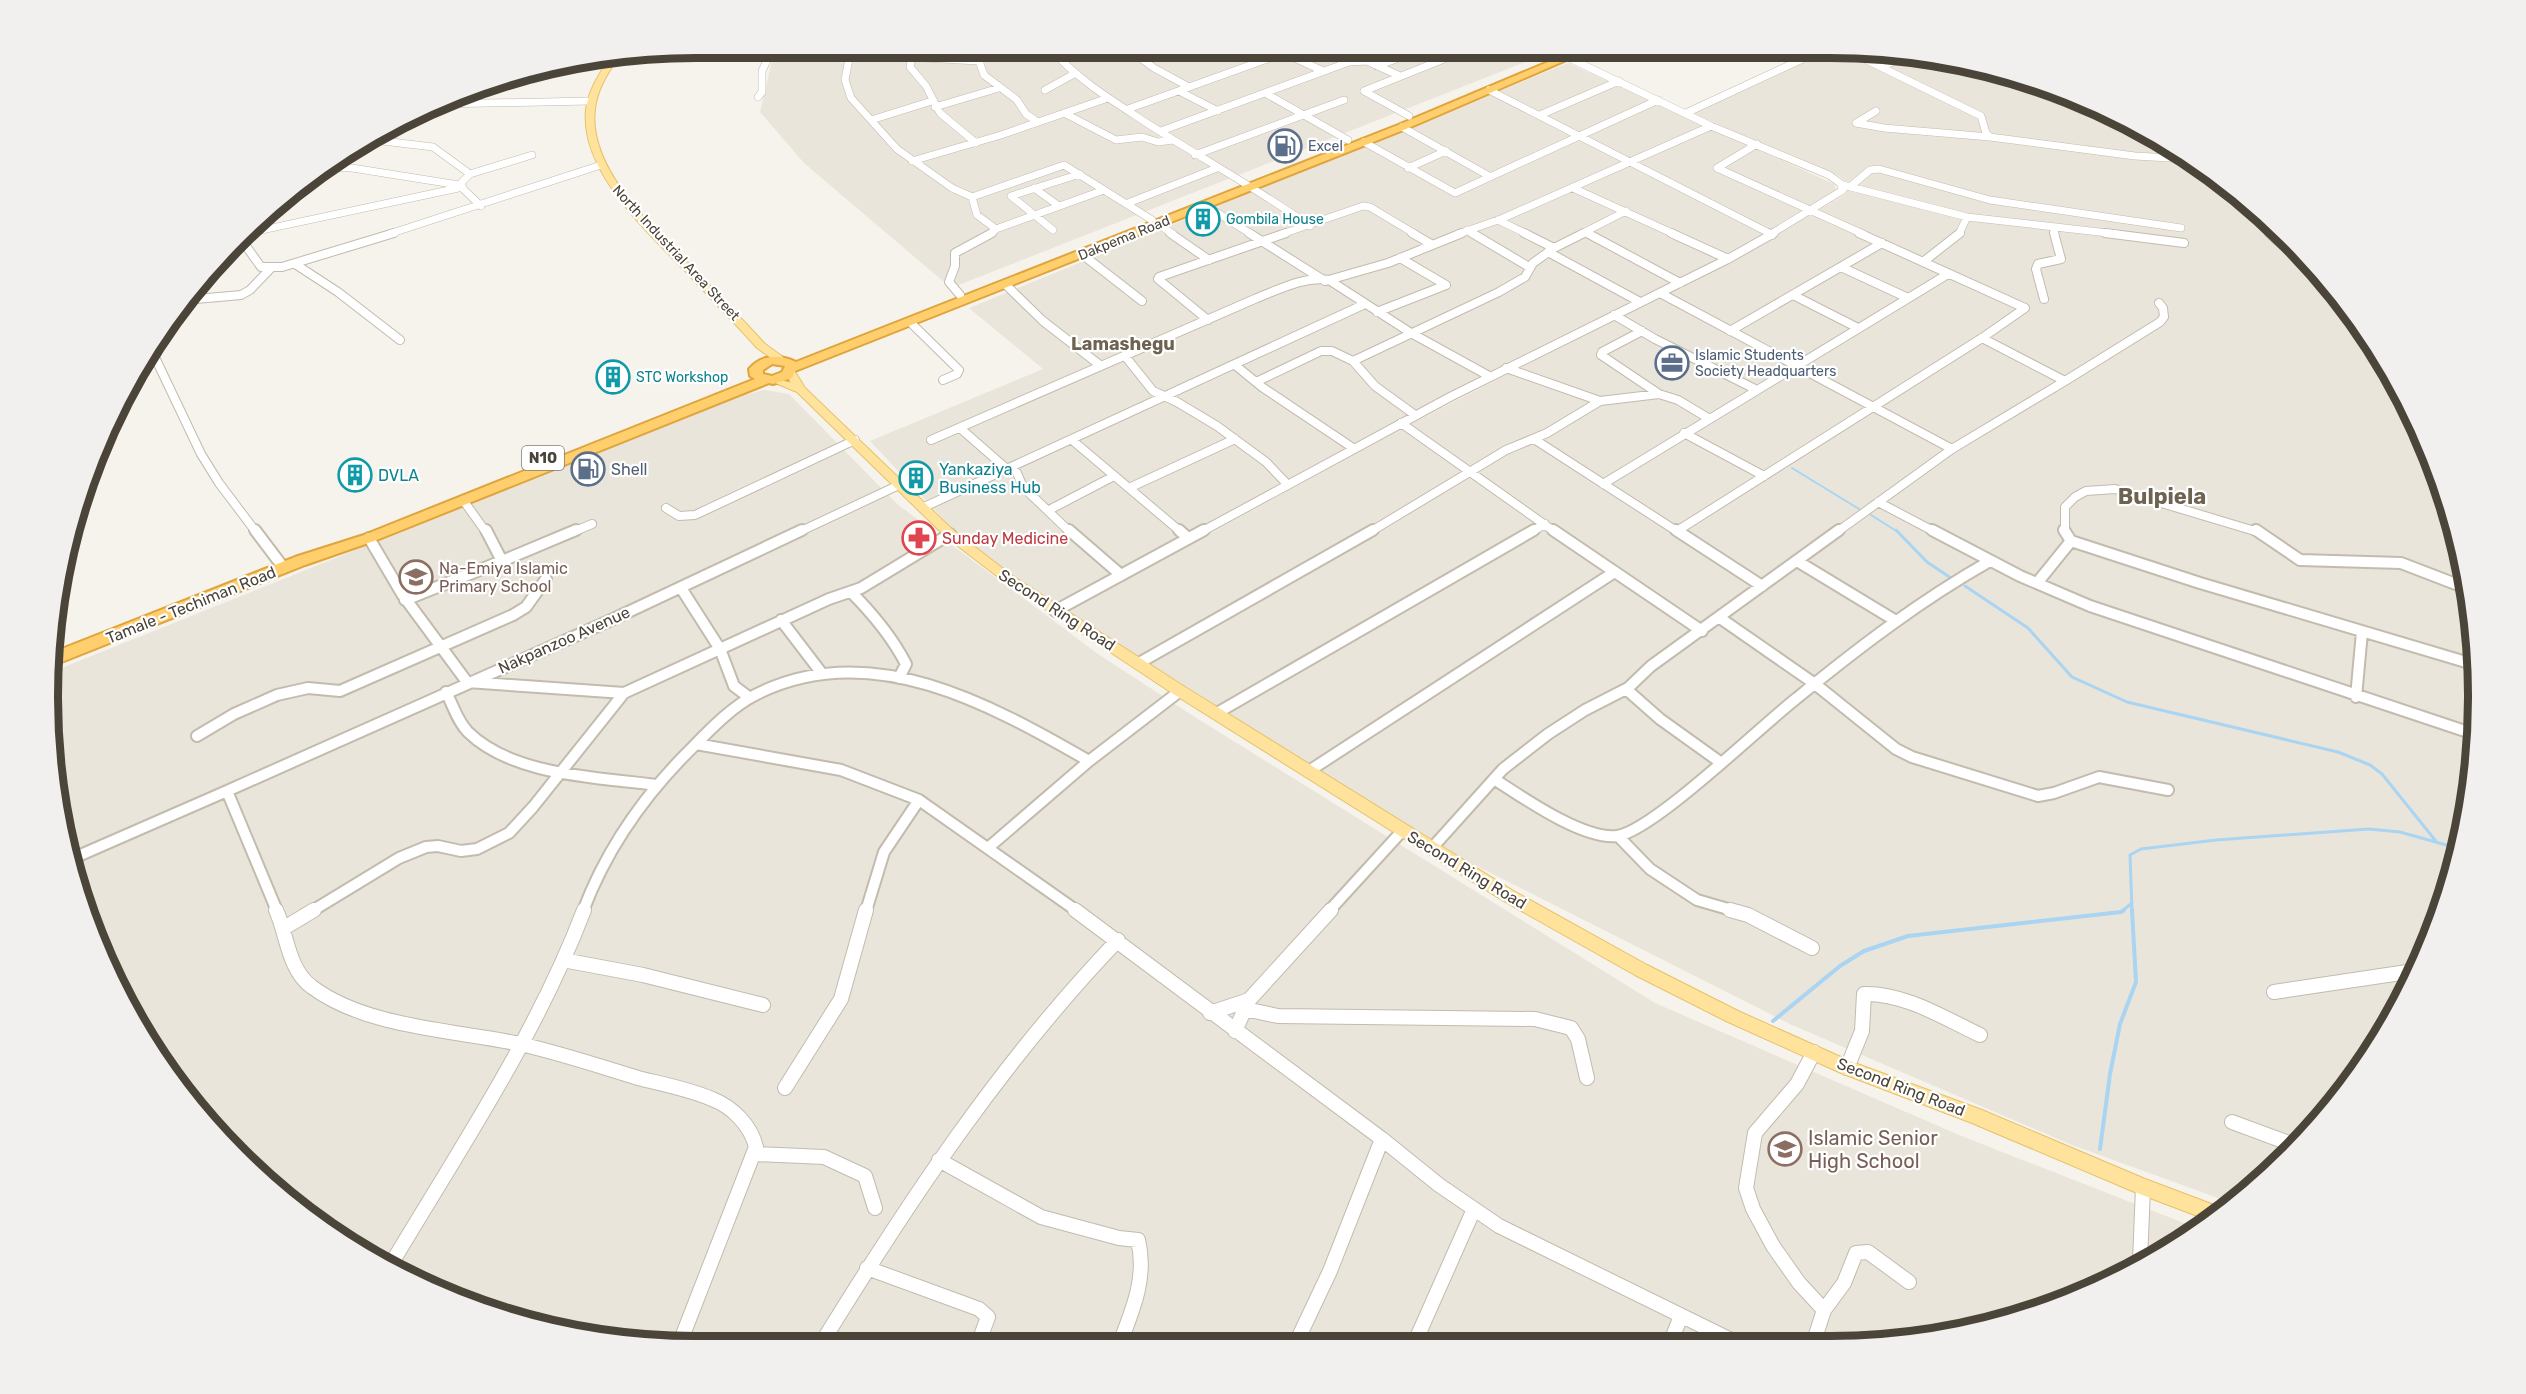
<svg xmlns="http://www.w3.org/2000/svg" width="2526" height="1394" font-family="Rubik,sans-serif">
  <rect width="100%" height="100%" fill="#f6f3ec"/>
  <path fill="#eae5da" d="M775 48 1544 49 1551 52 951 288 804 163 760 112Z
    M1771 49H1871L1997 70 2153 135 2257 209 2344 302 2411 410 2456 529 2477 654 2472 781 2444 905 2391 1021 2317 1125 2229 1202 2072 1145 1792 1025 1457 856 1067 612 1384 438 1774 236 1846 194 1848 189 1845 181 1839 176 1692 113 1800 61Z
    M1568 63 1834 184 1836 190 1802 214 1719 263 1534 351 1053 607 966 543 870 441 1043 369 969 308Z
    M764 390 789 394 897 504 1098 654 1198 719 1655 1003 1959 1135 2199 1229 2189 1237 2038 1311 1913 1340 655 1345 529 1324 373 1259 302 1212 209 1125 157 1057 98 946 70 865 49 740V673L739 396Z"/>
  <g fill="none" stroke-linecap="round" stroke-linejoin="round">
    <path stroke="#a9d4f2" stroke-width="2" d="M1792 468 1859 509
      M1871 515 1898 532"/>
    <path stroke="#a9d4f2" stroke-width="3" d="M1896 530 1927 562 1951 578
      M1965 586 2028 628 2072 677 2127 702 2338 752 2370 765 2382 774 2435 840
      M2122 911 2132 903
      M2132 911 2130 855 2141 849 2216 840 2369 829 2400 832 2457 848"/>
    <path stroke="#a9d4f2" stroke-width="4" d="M1773 1021 1840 966 1864 951 1908 936 2121 912 2124 910
      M2100 1149 2110 1074 2120 1024 2136 982 2132 910"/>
    <defs>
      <path id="minor-far3" d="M851 48 845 80 851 98 897 149 952 188 972 197 977 215 996 229
        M917 48 916 56 924 58 979 61 984 75 1017 100 1026 114 1038 122
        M1050 48C1074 76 1105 96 1136 116 1193 154 1254 186 1310 226
        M1128 49 1154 68 1189 87
        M1551 49 1561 53
        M1767 49 1797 61
        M1844 49 1981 116 1986 133 1990 137 2135 156 2187 159
        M1052 52 1077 48
        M916 56 911 61 910 67 926 86 940 113 976 143
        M614 57 703 54 766 48
        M1567 57 1711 126 1829 175 1840 183 1843 190 1771 234
        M1377 66 1423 49
        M1881 67 1908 55
        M2024 81 2059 99 2086 107
        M1045 90 1074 74
        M1489 90 1771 234
        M1179 91 1218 111
        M1265 93 1348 140
        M758 97 762 92V71L773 48
        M441 104 590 101
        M935 107 999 88
        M1128 109 1284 53 1323 71
        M1876 111 1856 123 1884 128 1990 137
        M1064 113 1116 140 1142 137 1158 142 1173 140
        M1686 113 1824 49
        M1540 115 1619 81
        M1409 116 1364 91 1469 49
        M871 120 932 101
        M1402 127 1489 176
        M1161 131 1349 62 1367 61 1400 76
        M366 139 433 147 470 174
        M1364 142 1455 193 1658 100
        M1757 144 1717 168 1863 234
        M1195 155 1344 100
        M912 161 1001 135 1108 98
        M2194 164 2270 234
        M324 167 352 168 459 185
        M1408 168 1446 151
        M1843 185 1967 217 2117 234
        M1851 186 1870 170 1879 169 1990 200 2181 228
        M1034 188 1059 206
        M1573 188 1674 234
        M972 197 1064 165 1152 220
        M1128 203 1217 168
        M1205 205 1251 234
        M481 206 459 185 470 174 532 155
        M1498 220 1527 234
        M1158 224 1173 234
        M2053 227 2055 234
        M1053 230 1011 196 1080 174
        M1467 230 1474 234
        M248 233 463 187
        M1587 233 1589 234
        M389 234 601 165
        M990 234 996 229 1104 190
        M1282 234 1363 206 1370 207 1415 234
        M1458 234 1501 219 1711 126
        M1581 234 1626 211
        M1959 234 1967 217"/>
      <path id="minor-far2" d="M1170 233 1209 260
        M1249 233 1325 281 1388 263 1462 233
        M1412 233 1431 244
        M1472 233 1529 267
        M1524 233 1554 248
        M1587 233 1680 283
        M1671 233 1728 259
        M1768 233 1772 235
        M2105 233 2184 243
        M2269 233 2282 245 2291 246
        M241 239 261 267H282L394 233
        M1548 252 1640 302
        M1083 255 1142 301
        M1923 262 1960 233
        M295 264 338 292 400 340
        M1841 267 1908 298
        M1006 285 1043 321 1101 366
        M1660 293 1952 449
        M960 295 949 282 955 266V253L992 233
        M1793 295 1858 328
        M2044 299 2036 269 2038 264 2061 259 2054 233
        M185 300 241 295 250 290 271 268
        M1377 312 1446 285 1400 258
        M1614 315 1655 339 1755 389
        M1208 320 1158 279 1159 277 1286 233
        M910 322 959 370 957 374 943 380
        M1642 331 1602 352 1601 355 1659 394
        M1730 331 1882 243
        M1982 338 2065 381 2160 322 2164 317 2163 308 2159 303
        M151 349 201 454 219 483 256 532
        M1125 356 1153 391 1177 402 1217 426 1266 462 1287 484
        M1353 361 1499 292 1525 277 1533 263 1554 248 1584 233
        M142 364 155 360
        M1235 365 1262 387 1353 448
        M1506 368 1600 401
        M1256 382 1321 351H1332L1353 361 1375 386 1415 415
        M1401 423 1555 532
        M960 428 1008 470
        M1684 433 1764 476
        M1534 439 1678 532
        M931 440 1257 298C1280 289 1304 276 1329 280L1411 333 1489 376
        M1072 440 1181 532
        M1012 468 1017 473 1023 487 1070 532
        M1603 484 1948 274
        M1129 488 1235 439
        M463 500 486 532
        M1878 502 1935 532
        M666 508 679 516 695 515 855 440
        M922 508 1365 304
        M1049 510 1114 476
        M1677 531 1982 338 2025 308 1859 233
        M573 532 592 524
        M799 532 899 485
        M1201 532 1450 397 1728 259 1774 233
        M1370 532 1506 450 1547 433 1600 401 1659 394 1678 400 1708 418
        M1531 532 1545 524
        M1837 532 1952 449 2065 381
        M2065 532V507L2075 497 2086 491 2115 489 2258 532"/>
      <path id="minor-far1" d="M255 530 283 567
        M1069 530 1121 575
        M1179 530 1188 538
        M1553 530 1702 631
        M1676 530 1762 586
        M1932 530 2020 576 2090 606 2474 734
        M2064 530 2071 541 2200 583 2476 665
        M2256 530 2300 560 2401 563 2466 588
        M369 538 402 594 467 682 624 693 829 599 861 588 950 534
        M502 561 576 530
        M1797 561 1896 621
        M2037 583 2071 541
        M681 588 720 649 734 686 750 698
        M851 592C873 614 892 637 906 664L899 678
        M405 600 502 561 486 530
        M1055 611 1204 530
        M1720 618 1815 684 1896 749 1912 757 2038 796 2054 793 2099 777 2168 790
        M781 620 820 671
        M1139 663 1373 530
        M1626 689 1660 719 1720 762
        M446 692C453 705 457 721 468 732 513 776 597 777 656 785
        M2356 697 2362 632
        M1217 713 1534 530
        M197 736 234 714 277 695 308 688 340 691 513 615 526 607 546 579
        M696 744 841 770 919 800 1077 911
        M1309 771 1613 573
        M1494 779C1522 797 1583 840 1617 836 1653 831 1762 725 1797 698 1858 648 1921 600 1990 561
        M227 791 609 621 802 530
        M1618 836 1650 869 1697 900 1735 911
        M989 847 1089 761 1180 691
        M1432 848 1503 769 1548 734 1585 710 1628 688 1651 666 1839 530
        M69 860 227 791 277 911
        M312 911 399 858 426 847 438 846 461 851 477 849 509 833 533 807 624 693
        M583 911C605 853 641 800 684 756 705 735 730 707 757 694 870 637 990 704 1089 761
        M866 911 884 852 919 800
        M1329 911 1403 830"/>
      <path id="minor" d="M276 910C287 934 288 970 312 987 367 1028 455 1030 520 1044 560 1053 599 1066 638 1078 662 1084 689 1089 712 1099 733 1107 751 1126 756 1147L679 1345
        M1075 910 1382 1139 1439 1185 1499 1226 1733 1341
        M1730 910 1748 915 1812 948
        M284 928 314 910
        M563 960 643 975 763 1005
        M2274 992 2414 971
        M1245 1009 1278 1016 1535 1019 1571 1028 1578 1039 1587 1078
        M1210 1013 1249 1000
        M1235 1031 1249 1000 1331 910
        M1814 1052 1797 1084 1755 1133 1746 1188 1753 1209 1773 1246 1799 1283 1824 1310 1814 1341
        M1847 1068 1862 1031 1864 994C1905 993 1944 1018 1980 1035
        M785 1088 841 999 866 910
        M2232 1122 2294 1145
        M755 1154 824 1157 865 1176 875 1208
        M939 1160 1041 1217 1119 1238 1138 1240C1147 1277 1133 1309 1120 1343
        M2140 1261 2143 1187
        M390 1266C459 1150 536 1036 584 910
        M867 1268 979 1309 988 1317 978 1344
        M1824 1310 1844 1283 1856 1253 1868 1252 1909 1282
        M1671 1341 1681 1316
        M1415 1342 1474 1209
        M1296 1343 1330 1271 1382 1139
        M821 1344C909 1201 1001 1062 1118 940"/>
      <path id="major" d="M611 56H619C608 73 597 89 595 109 587 170 658 232 696 271 719 295 742 319 765 344L783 357V361H775L757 348C735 323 711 299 688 274 649 233 580 172 586 110 588 90 600 73 611 56Z
        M790 369 794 370 805 388 954 531 1014 577 1185 687 1512 890 1647 965 1738 1011 1852 1062 1982 1110 2145 1179 2222 1208 2208 1220 2137 1193 1972 1123 1841 1073 1726 1021 1635 975 1502 900 1175 695 1006 583 946 537 797 392 768 380 773 377 791 383 785 372Z"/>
      <path id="highway" d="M1579 49H1592L1406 129 795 371 792 378 773 384 769 383 374 541 305 565 49 667V654L295 557 364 535 755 379 750 376 749 369C762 354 780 354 796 362L1398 125ZM772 364 785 366 782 372 772 376 763 374V370Z"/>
    </defs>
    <use href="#minor-far3" stroke="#c2bbae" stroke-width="8"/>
    <use href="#minor-far2" stroke="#c2bbae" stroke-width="10"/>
    <use href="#minor-far1" stroke="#c2bbae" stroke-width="14"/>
    <use href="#minor" stroke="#c2bbae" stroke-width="16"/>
    <use href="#major" stroke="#e6c16a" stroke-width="2"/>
    <use href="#highway" stroke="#e0a43c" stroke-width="4"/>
    <use href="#minor-far3" stroke="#fff" stroke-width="7"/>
    <use href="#minor-far2" stroke="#fff" stroke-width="8"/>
    <use href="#minor-far1" stroke="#fff" stroke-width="10"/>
    <use href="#minor" stroke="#fff" stroke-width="14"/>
    <use href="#major" fill="#ffe39c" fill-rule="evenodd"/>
    <use href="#highway" fill="#ffcf6e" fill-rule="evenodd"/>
  </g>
  <defs>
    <symbol id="fuel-ring" viewBox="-11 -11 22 22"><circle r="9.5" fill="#fff" stroke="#5c6f8a" stroke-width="1.5"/><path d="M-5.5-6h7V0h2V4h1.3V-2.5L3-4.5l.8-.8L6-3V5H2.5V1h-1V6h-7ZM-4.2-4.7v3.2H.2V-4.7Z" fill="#5c6f8a"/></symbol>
    <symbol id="building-ring" viewBox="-11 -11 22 22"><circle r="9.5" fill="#fff" stroke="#0f9aa8" stroke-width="1.5"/><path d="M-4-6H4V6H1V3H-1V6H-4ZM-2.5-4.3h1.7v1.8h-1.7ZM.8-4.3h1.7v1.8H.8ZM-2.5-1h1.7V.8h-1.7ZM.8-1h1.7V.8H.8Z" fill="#0f9aa8"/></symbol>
    <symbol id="office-ring" viewBox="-11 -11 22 22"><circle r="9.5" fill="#fff" stroke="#5c6f8a" stroke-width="1.5"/><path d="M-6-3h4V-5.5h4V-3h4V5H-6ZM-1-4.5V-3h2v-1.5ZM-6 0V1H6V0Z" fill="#5c6f8a"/></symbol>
    <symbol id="pharmacy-ring" viewBox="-11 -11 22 22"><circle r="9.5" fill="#fff" stroke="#e0444e" stroke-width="1.5"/><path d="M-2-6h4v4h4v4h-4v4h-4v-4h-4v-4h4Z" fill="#e0444e"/></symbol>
    <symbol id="school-ring" viewBox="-11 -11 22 22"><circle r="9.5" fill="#fff" stroke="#8d6e63" stroke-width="1.5"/><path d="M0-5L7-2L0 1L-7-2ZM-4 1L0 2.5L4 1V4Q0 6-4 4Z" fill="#8d6e63"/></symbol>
  </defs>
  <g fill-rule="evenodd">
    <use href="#fuel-ring" x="1266" y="127" width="38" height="38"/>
    <use href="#building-ring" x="1184" y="200" width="38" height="38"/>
    <use href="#office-ring" x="1653" y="344" width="38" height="38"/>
    <use href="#building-ring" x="594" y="358" width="38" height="38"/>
    <use href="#fuel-ring" x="569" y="450" width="38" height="38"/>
    <use href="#building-ring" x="336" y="456" width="38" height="38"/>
    <use href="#building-ring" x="897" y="459" width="38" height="38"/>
    <use href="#pharmacy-ring" x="900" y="519" width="38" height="38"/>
    <use href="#school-ring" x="397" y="558" width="38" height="38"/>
    <use href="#school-ring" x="1766" y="1130" width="38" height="38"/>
  </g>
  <g text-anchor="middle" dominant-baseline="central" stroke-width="4.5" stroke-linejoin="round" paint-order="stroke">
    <g font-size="14" fill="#4e5e75" stroke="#fff" text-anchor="start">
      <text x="1308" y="146">Excel</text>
      <text x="1695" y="355">Islamic Students<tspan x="1695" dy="16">Society Headquarters</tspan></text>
    </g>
    <g font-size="14" fill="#0d838f" stroke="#fff" text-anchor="start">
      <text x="1226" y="219">Gombila House</text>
      <text x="636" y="377">STC Workshop</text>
    </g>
    <g font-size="14" fill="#4b4439" stroke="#fff">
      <text transform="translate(1124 238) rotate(-22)">Dakpema Road</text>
      <text transform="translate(676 253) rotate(47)">North Industrial Area Street</text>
    </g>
    <rect fill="#fff" stroke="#817c74" stroke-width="1.5" x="522" y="446" width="42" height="24" rx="4.5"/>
    <g font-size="15" font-weight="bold" fill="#4b4439">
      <text x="543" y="458">N10</text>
    </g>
    <g font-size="16" fill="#4e5e75" stroke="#fff" text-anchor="start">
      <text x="611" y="469">Shell</text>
    </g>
    <g font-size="16" fill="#0d838f" stroke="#fff" text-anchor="start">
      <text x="939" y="469">Yankaziya<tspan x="939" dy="18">Business Hub</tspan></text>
      <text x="378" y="475">DVLA</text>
    </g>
    <g font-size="16" fill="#be3a42" stroke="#fff" text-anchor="start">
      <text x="942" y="538">Sunday Medicine</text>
    </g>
    <g font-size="16" fill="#785e54" stroke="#fff" text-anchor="start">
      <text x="439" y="568">Na-Emiya Islamic<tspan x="439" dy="18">Primary School</tspan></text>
    </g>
    <g font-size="16" fill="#4b4439" stroke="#fff">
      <text transform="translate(191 605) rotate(-22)">Tamale - Techiman Road</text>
      <text transform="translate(1057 610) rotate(33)">Second Ring Road</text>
      <text transform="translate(564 640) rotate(-24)">Nakpanzoo Avenue</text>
      <text transform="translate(1467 870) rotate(31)">Second Ring Road</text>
      <text transform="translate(1901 1087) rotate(21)">Second Ring Road</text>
    </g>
    <g font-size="18" font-weight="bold" fill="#6e6250" stroke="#fff">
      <text x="1123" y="344">Lamashegu</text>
    </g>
    <g font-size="20" fill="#785e54" stroke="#fff" text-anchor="start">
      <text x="1808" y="1138">Islamic Senior<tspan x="1808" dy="23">High School</tspan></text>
    </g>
    <g font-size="22" font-weight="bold" fill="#6e6250" stroke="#fff">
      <text x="2162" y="496">Bulpiela</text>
    </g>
  </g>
  <path d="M0 0H2526V1394H0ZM696 58H1830A638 638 0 0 1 2468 696V698A638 638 0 0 1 1830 1336H696A638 638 0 0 1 58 698V696A638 638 0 0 1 696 58Z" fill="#f1f0ef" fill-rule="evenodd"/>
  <path fill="none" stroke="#4b4439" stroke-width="8" d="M696 58H1830A638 638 0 0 1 2468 696V698A638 638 0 0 1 1830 1336H696A638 638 0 0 1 58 698V696A638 638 0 0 1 696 58Z"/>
</svg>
